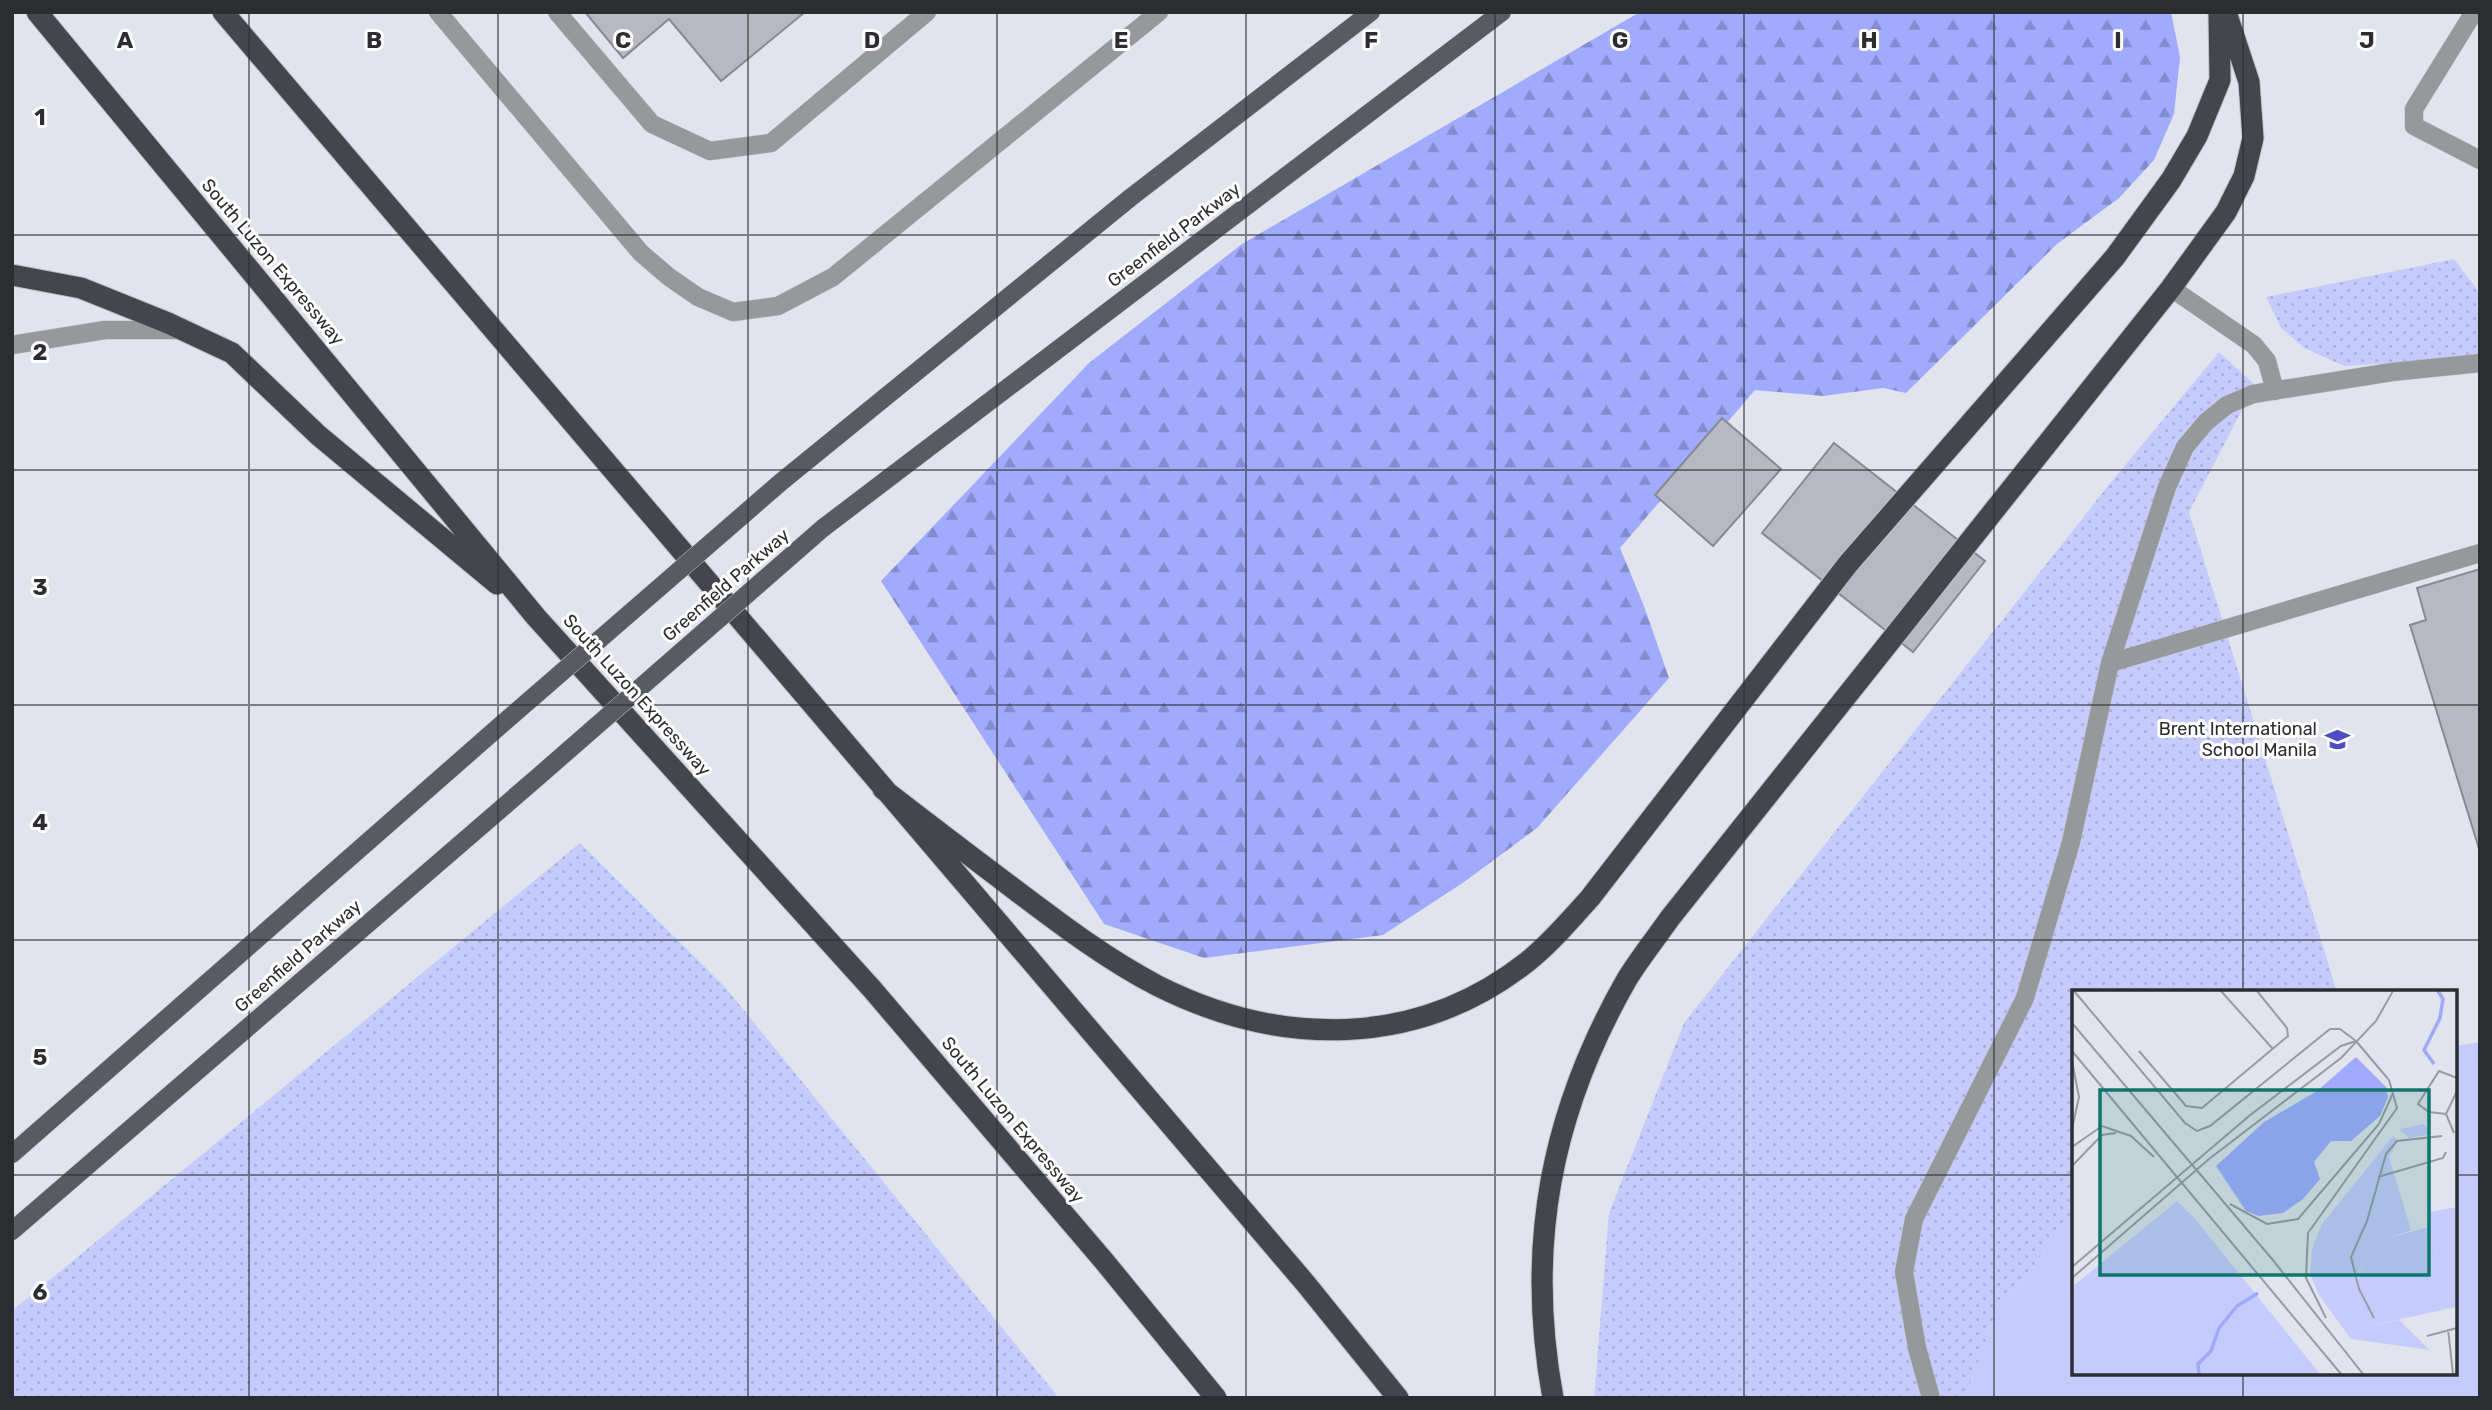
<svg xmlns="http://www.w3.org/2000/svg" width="2492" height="1410" font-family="Rubik,sans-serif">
  <defs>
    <pattern id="grass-dots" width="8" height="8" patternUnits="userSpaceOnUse" patternTransform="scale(1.75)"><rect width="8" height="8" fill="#c5ccfd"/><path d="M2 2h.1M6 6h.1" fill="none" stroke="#a9b0d9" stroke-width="1.8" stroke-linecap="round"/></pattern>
    <pattern id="forest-firs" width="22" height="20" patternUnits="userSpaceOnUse" patternTransform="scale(1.75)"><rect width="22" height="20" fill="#a1abfe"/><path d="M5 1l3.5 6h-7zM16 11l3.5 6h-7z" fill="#838cce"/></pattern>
  </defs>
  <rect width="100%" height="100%" fill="#e1e3ed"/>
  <path fill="url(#grass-dots)" d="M2454 259 2480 293V358L2344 366 2304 348 2281 328 2266 297Z
    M2219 352 2255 385 2189 512 2337 992H2074V1212L1995 1316 1965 1398H1594L1609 1213 1684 1023 2108 486Z
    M580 843 725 987 1059 1398H12V1311Z"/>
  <path fill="url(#forest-firs)" d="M1640 12H2171L2180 57 2174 114 2154 160 2119 198 2057 244 1906 393 1883 388 1823 396 1755 390 1620 548 1644 606 1669 678 1537 828 1464 882 1383 935 1204 958 1104 924 881 581 1089 363 1242 244Z"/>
  <path fill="#c5ccfd" d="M2480 1042V1398H1965L1995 1316 2074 1212V1373H2455V1046Z"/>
  <path fill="#b7b8c2" stroke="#888a93" stroke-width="2" d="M585 12H805L721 81 669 19 623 58Z
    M1722 418 1781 469 1713 546 1655 495Z
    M1834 443 1985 561 1913 652 1762 533Z
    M2480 569V852L2410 625 2426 620 2417 588Z"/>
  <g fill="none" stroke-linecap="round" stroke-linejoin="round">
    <defs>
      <path id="minor" d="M438 12 641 253 669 277 698 297 733 312 778 306 833 277 1159 12
        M557 12 652 124 710 151 771 143 927 12
        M2474 12 2414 109V126L2480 160
        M2171 288 2254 345 2267 361 2275 391
        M12 345 105 330H179
        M2110 663 2480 553
        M1931 1398 1917 1348 1904 1272 1914 1219 2025 998 2071 842 2110 663 2167 487 2185 447 2206 422 2227 405 2253 394 2392 372 2480 363"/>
      <path id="major" d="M781 482 1130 198 1371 12
        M823 528 1502 12
        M12 1154 502 724
        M12 1231 539 776"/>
      <path id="highway" d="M37 12 536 617 872 989 1104 1261 1216 1398
        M223 12 1306 1284 1398 1398
        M12 275 81 288 168 323 232 353 318 435 497 584
        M883 789C928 824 973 858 1018 892 1063 926 1108 960 1158 986 1280 1047 1416 1049 1527 962 1550 944 1570 920 1590 898L1848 564 2115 257 2171 180 2197 136 2220 80 2219 12
        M1553 1398C1525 1246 1551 1112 1627 979 1640 958 1656 938 1670 918L2171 288 2226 212 2244 176 2253 138 2249 82 2226 12"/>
    </defs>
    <use href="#minor" stroke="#bdbfc7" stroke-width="19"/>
    <use href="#major" stroke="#bdbfc7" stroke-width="19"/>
    <use href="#highway" stroke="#bdbfc7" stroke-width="23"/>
    <use href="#minor" stroke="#97989c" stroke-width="18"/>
    <use href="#major" stroke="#595b62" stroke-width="18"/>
    <use href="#highway" stroke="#44454d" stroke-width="21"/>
    <defs>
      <path id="major-bridge" d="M502 724 781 482
        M539 776 823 528"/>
    </defs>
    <use href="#major-bridge" stroke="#bdbfc7" stroke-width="19" stroke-linecap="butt"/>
    <use href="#major-bridge" stroke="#595b62" stroke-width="18"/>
  </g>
  <path fill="none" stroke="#2c2d31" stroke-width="2" stroke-opacity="0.55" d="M249 12V1398M498 12V1398M748 12V1398M997 12V1398M1246 12V1398M1495 12V1398M1744 12V1398M1994 12V1398M2243 12V992M12 235H2480M12 470H2480M12 705H2480M12 940H2480M12 1175H2074M2455 1175H2480M2243 1373V1398"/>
  <defs>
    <symbol id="school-bare" viewBox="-9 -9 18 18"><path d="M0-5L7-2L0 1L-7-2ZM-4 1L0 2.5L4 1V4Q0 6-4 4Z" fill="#4f4dc4" stroke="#fff" stroke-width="2.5" paint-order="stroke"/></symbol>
  </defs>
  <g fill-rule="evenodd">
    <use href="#school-bare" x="2320" y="722" width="35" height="35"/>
  </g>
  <g text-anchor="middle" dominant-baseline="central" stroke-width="6" stroke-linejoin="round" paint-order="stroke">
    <g font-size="18" fill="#2c2d31" stroke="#fff">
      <text transform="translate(1174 235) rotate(-37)">Greenfield Parkway</text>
      <text transform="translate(273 262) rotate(50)">South Luzon Expressway</text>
      <text transform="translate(726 585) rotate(-41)">Greenfield Parkway</text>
      <text transform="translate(637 695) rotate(48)">South Luzon Expressway</text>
      <text transform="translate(298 956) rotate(-41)">Greenfield Parkway</text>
      <text transform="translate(1013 1120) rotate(50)">South Luzon Expressway</text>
    </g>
    <g font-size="18" fill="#2c2d31" stroke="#fff" text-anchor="end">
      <text x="2317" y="729">Brent International<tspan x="2317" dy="21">School Manila</tspan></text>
    </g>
  </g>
  <g transform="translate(2072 990)">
    <rect width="385" height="385" fill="#e1e3ed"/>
    <path d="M352 134 360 144 337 148 327 139ZM321 146 326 150 317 167 339 240 316 248 291 273 285 291 293 337 327 330 358 360 279 349 247 305 238 284 240 259 250 234ZM105 211 124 230 248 384H0V297ZM385 217V317L379 318 357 237 358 222Z" fill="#c5ccfd"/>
    <path d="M284 67 314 97 316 107 308 126 279 151H259L242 172 248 189 231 209 211 223 187 226 174 221 144 176 192 132 245 101Z" fill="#a1abfe"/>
    <path d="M357 237 379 318 293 337 283 302 291 273 316 248Z" fill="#c5ccfd"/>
    <path fill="none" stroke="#9fa9fc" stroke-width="3.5" d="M362 74 352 60 368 28 371 9 366 1M127 384 126 374 139 361 147 338 165 316 186 303"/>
    <path fill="none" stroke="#999aa2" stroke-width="2" d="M2 1 113 133 125 141 138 136 258 39H268L284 51M149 1 201 59M0 33 200 269 291 384M0 61 269 384M67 61 114 116 130 118 216 46 215 38 185 1M0 71 7 107 0 139M374 124 357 122 346 114 367 81 385 88M382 143 374 124 385 101M0 157 30 136 59 146 82 167M0 176 30 145 44 143M306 187 371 168 374 162M158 214 195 234 226 229 307 134 321 103M0 277 177 126 269 56 284 51M0 288 137 169 269 68 304 31 321 1M254 328 234 288 236 243 325 118 317 90 284 51M302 328 287 299 279 267 295 231 314 164 325 151 370 146M376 339 381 384M355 346 385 338"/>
    <path fill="#0f766e" fill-opacity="0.15" stroke="#0f766e" stroke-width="3.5" d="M28 100H357V285H28Z"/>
    <rect width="385" height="385" fill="none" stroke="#2c2d31" stroke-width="3.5"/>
  </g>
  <g font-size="23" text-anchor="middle" font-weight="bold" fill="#2c2d31" stroke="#fff" stroke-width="6" stroke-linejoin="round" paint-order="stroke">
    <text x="125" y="48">A</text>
    <text x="374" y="48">B</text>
    <text x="623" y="48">C</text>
    <text x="872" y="48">D</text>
    <text x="1121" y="48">E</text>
    <text x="1371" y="48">F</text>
    <text x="1620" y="48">G</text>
    <text x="1869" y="48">H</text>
    <text x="2118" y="48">I</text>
    <text x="2367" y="48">J</text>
    <text x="40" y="125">1</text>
    <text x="40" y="360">2</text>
    <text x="40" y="595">3</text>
    <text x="40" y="830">4</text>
    <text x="40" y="1065">5</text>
    <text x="40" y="1300">6</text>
  </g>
  <rect width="2492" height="1410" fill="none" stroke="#2c2d31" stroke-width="28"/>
</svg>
